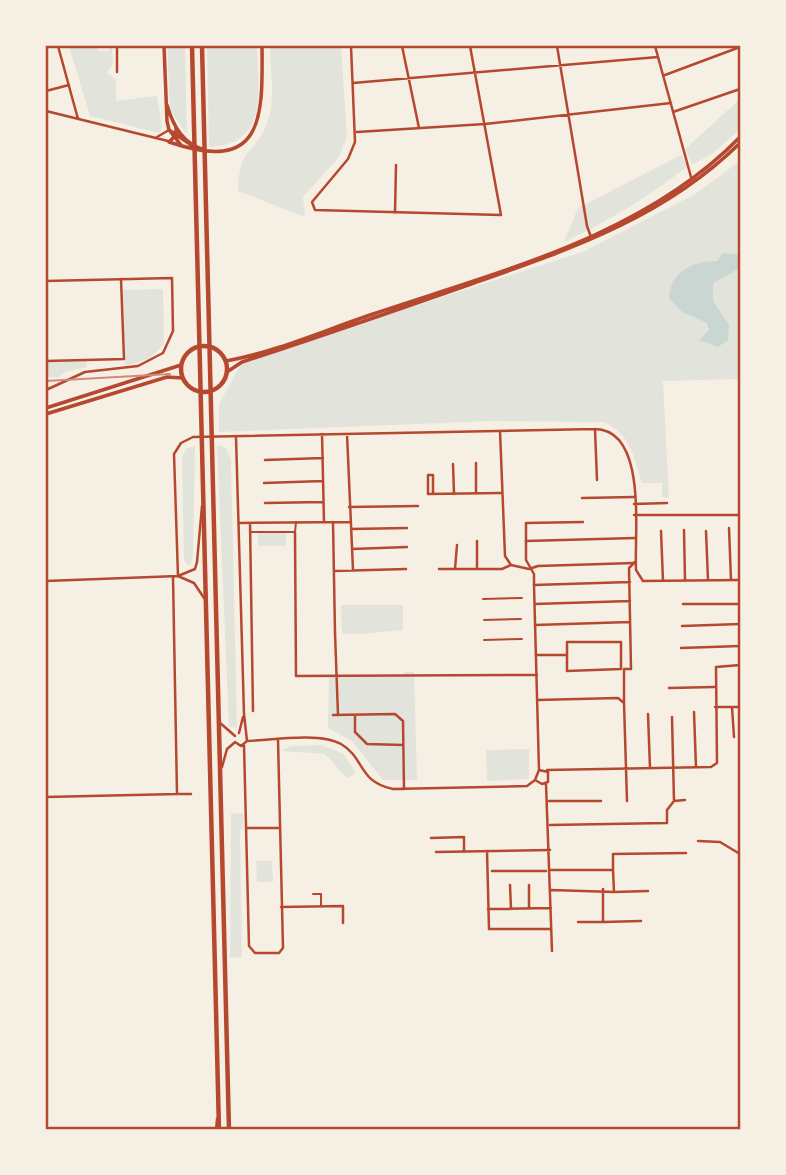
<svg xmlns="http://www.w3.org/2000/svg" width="786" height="1175" font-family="Poppins,sans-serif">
  <rect width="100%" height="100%" fill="#f6efe4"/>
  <path fill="#e2e4dc" d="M69 46H98L99 51H109V46H112L113 64 107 73 116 79V101L157 96 162 127 159 133 90 116Z
    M167 46H185L187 134 170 110Z
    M207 46H257C258 88 270 145 209 147Z
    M270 46H341L347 136 339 157 303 197 305 217 238 191C239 144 255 156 267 123 276 100 270 69 270 46Z
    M740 99V129L711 155 692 164 685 149Z
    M681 155 688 166C649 196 609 221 564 242L578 208Z
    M740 161V379L663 381 669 498 662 497V483H642C633 456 632 436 604 422L491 421 219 432V404L242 362 585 251 695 194Z
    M163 289 164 344 149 359 125 366 123 290Z
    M87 361V367L65 372 58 377H46V362Z
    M217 445 225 447 231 459 237 728 229 727Z
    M195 446 193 554 191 564 188 565 184 561 182 457 187 448Z
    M258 532H286V546H258Z
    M341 605H403V630C382 631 364 636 342 633Z
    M404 672H414L417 780H383L352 741 328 728 329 675 404 677Z
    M321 745 344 754 356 773 347 778 325 754 282 751 290 746Z
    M529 749V779L487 781 486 750Z
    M243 813V829L240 830 242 957 230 958 231 814Z
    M256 861H272L273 882H257Z"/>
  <path fill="#c9d6d2" d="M723 253 740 255V268L713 283V301L729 325 728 340 718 347 699 340 709 330 707 323 682 312 669 298C670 272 693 261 717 261Z"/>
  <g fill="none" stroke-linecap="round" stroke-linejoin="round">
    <path stroke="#b5482f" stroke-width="2" d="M251 532H295L296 522
      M483 599 522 598
      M484 620 521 619
      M484 640 522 639
      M313 894H321V905"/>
    <path stroke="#b5482f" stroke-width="2.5" d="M46 361 124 359 121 279
      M634 515H740
      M295 532 296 676 537 675
      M526 541 635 538
      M534 585 630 582
      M535 604 630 601
      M535 625 630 622
      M335 633 338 715
      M536 655H567V642H621V669L567 671V655
      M624 703V669H631L629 568 635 562
      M492 871H546"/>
    <path stroke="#b5482f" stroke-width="2.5" d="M58 46 78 119
      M117 46V72
      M351 46 355 142 348 159 312 202 315 210 501 215 470 46
      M402 46 419 128
      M557 46 587 226 591 237
      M655 46 691 177
      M665 75 740 47
      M353 83 658 57
      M46 91 69 85
      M46 111 168 141
      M673 112 740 89
      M357 132 485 124 671 103
      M157 137 169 130
      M395 213 396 165
      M46 281 172 278 173 331 163 353 138 366 85 372 46 390
      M595 429 597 480
      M500 431 505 556 511 565
      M322 434 324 522
      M347 434 353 570
      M236 437 244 714 247 741
      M265 460 323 458
      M476 463V493
      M453 464 454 494
      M428 475V494L501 493
      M428 475H433V494
      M264 483 323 481
      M582 498 634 497
      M265 503 323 502
      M634 504 667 503
      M349 507 418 506
      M333 522 335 633
      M239 523 351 522
      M250 523 253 711
      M729 528 731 580
      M351 529 407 528
      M684 530 685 581
      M661 531 663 581
      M706 531 708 580
      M477 541V569
      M352 549 407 547
      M439 569H502L511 565 529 569
      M455 569 457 545
      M529 569 538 566 634 563
      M334 571 406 569
      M178 576 174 454 181 443 193 437 595 429C648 430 634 534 636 570L643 581 740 580
      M178 576 194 583 204 598
      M46 581 178 576 195 569 197 562 202 506
      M683 604H740
      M682 626 740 624
      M681 648 740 646
      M669 688 714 687
      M537 700 618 698 624 703 627 801
      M715 707H740
      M732 707 734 737
      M694 712 696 767
      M648 714 650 768
      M333 715 395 714 403 721 404 789
      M355 716V732L367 744 403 745
      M219 722 235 736
      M239 733 243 717
      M235 742 241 746 247 741C271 740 320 732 341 744 365 758 358 782 393 789L527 786 535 780
      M244 745 249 946 255 953H279L283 948 278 740
      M222 767 227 749 234 743
      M547 770 711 767 717 763 716 667 740 665
      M535 780 539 770 534 585V574L526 560V523L583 522
      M535 780 542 784 548 782V772L539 770
      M546 784 552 951
      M177 794H191
      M46 797 177 794 173 577
      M549 801H601
      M674 801 685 800
      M550 825 667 823V810L674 801 672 717
      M247 828H278
      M431 838 464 837V852
      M698 841 720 842 740 854
      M487 851 489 929H551
      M436 852 550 850
      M551 870H613V854L686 853
      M613 870 614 892 648 891
      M510 885 511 909
      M529 885V908
      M603 889V922L641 921
      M551 890 614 892
      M281 907 343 906V923
      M488 909 551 908
      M578 922H603
      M216 1130 217 1119"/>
    <path stroke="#b5482f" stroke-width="3.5" d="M164 46 167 121 169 130 181 145
      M167 105C173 126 183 144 205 150
      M176 128V135L169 142C263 174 263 120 262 46
      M169 130 193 146
      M226 361C276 352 325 330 373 314 500 271 644 236 740 137
      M227 372 242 362C319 337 397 310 474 283 571 249 665 217 740 143
      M46 408 181 365
      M46 414 167 377 183 378"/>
    <path stroke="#b5482f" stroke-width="4.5" d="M192 46 219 1130
      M202 46 229 1130
      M181 369a23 23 0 1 1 46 0a23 23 0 1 1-46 0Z"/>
    <path stroke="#cf8b77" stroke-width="2" d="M46 381 170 374"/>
  </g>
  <rect width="786" height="1175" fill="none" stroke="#f6efe4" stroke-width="94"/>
  <rect x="47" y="47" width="692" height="1081" fill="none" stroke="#b5482f" stroke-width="2.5"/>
</svg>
